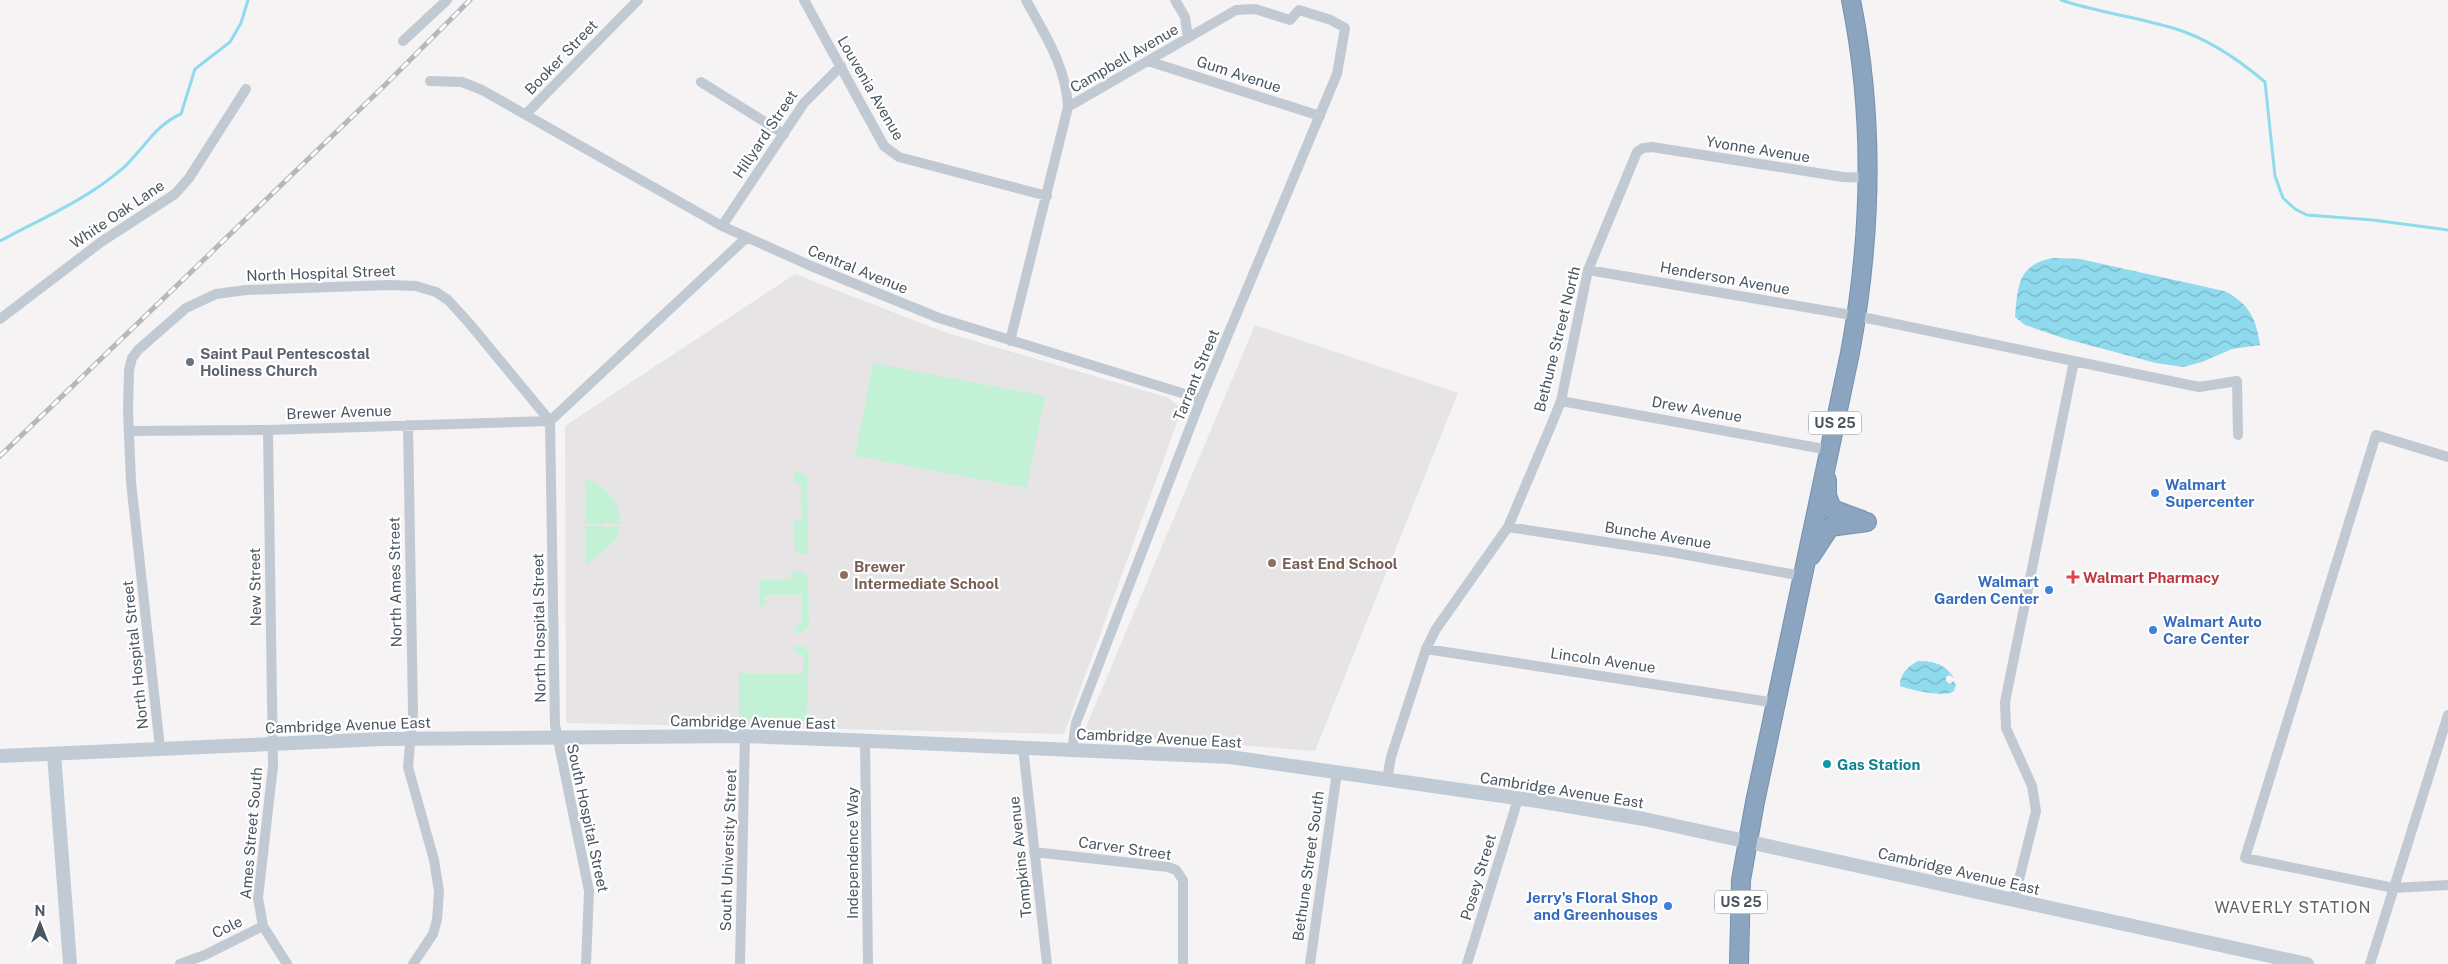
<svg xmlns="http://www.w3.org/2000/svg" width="2448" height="964" font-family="'Public Sans',sans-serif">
  <defs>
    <pattern id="water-waves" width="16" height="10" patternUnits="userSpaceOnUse" patternTransform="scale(1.25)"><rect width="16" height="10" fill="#90daee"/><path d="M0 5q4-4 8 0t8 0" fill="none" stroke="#78b4c4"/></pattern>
  </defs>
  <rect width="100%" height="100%" fill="#f5f3f3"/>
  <path fill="#e6e4e5" d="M795 274 944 332 1169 398 1182 409 1064 734 566 723 565 426Z
    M1255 325 1458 393 1315 751 1083 734Z"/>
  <path fill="#c3f1d5" d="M873 363 1045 396 1027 488 855 456Z
    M799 471 807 477 808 549 806 554 802 555 795 551 793 521H802L801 486 793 481 795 472Z
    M585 480C607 483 619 504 621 524H609L607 522 604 524H585Z
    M585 526H604L606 529 609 527 621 526 615 541 586 565Z
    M791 571 804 572 808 578 809 627 800 633H796V627L802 621V595H765V606L760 607V580H791Z
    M796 646H803L809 652 807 712 805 721 739 718V673H803L804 656 795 653Z"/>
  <path fill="url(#water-waves)" d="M2053 258 2080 259 2224 291C2249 303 2256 318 2260 345L2232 349 2202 362 2183 367 2156 363 2066 339 2025 325 2015 317C2018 286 2017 265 2053 258Z
    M1918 661C1934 661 1945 664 1954 678L1949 675 1946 677V681L1950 684 1953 681 1956 685 1954 691C1945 698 1911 690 1900 686 1900 674 1907 667 1918 661Z"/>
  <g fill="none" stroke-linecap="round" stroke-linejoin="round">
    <path stroke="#90daee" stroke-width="3" d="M2061 0C2097 12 2136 17 2173 28 2207 38 2238 59 2265 82L2275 176 2283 198 2295 209 2307 215 2373 220 2448 230
      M0 241C35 222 72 206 104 183 113 176 124 169 131 160 148 142 158 124 181 114L195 69 230 42 241 23 248 0"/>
    <defs>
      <path id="highway" d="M1827 480V495L1832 509 1862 520
        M1811 556 1830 527 1867 522
        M1739 964 1741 880 1755 802 1850 353C1872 235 1875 119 1851 0"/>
    </defs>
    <use href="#highway" stroke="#7690ad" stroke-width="20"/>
    <path stroke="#c1cad2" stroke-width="10" d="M804 0 884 146 899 157 1047 196
      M1026 0C1045 35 1066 66 1068 107
      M1175 0 1185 17 1188 38
      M403 41 447 0
      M1148 61 1320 116
      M430 81 462 82 482 90 722 226 811 266 939 318 1201 399
      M701 82 784 134
      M526 114 638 0
      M722 226 804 103 841 66
      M1588 270 1857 316 2074 361 2005 702 2006 728 2032 786 2036 811 2014 900
      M0 319 101 242 175 194 189 178 246 89
      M1010 341 1068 107 1236 10 1255 9 1290 20 1299 10 1331 20 1345 28 1337 74 1201 399 1076 723 1072 750
      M2074 361 2199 387 2237 381 2238 435
      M1561 401 1829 450
      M408 425 413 712 408 767 434 860 439 891 437 920 433 934 413 964
      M268 430 273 766 258 898 263 926 287 964
      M129 431 268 430 550 421 746 238
      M2448 457 2376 435 2245 858 2394 888 2448 885
      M1508 527 1671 552 1802 576
      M1426 649 1776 703
      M865 741 868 964
      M1023 747 1047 964
      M160 748 131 482 128 410 129 370 132 358 138 350 186 308 216 294 246 290 389 285 416 286 436 292 448 300 469 323 550 421 555 725 589 891 586 964
      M1387 779 1391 757 1426 649 1436 629 1508 527 1550 428 1561 401 1588 270 1637 152 1643 148 1652 147 1843 177 1869 178
      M1034 852 1168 867 1176 870 1183 880V964
      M180 964 205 955 263 926
      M740 964 745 736
      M1310 964 1337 772
      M1467 964 1518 799
      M2370 964 2448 715"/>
    <path stroke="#c1cbd6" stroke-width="14" d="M54 754 70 964
      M0 756 383 739 745 736 849 740 1230 757 1544 802 1644 819 2307 964"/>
    <use href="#highway" stroke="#8ba5c1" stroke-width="18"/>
    <defs>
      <path id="rail" d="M0 456 384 86 470 0"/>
    </defs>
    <use href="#rail" stroke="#b5b8bd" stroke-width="5"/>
    <use href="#rail" stroke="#fff" stroke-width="3" stroke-dasharray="9" stroke-linecap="butt"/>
  </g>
  <circle fill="#6b7280" stroke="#fff" stroke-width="2" cx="190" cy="362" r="5"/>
  <g fill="#3f7fe0" stroke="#fff" stroke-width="2">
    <circle cx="2155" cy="493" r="5"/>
    <circle cx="2049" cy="590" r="5"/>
    <circle cx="2153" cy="630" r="5"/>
    <circle cx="1668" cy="906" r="5"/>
  </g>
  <g fill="#8d6e63" stroke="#fff" stroke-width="2">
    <circle cx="1272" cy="563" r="5"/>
    <circle cx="844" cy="575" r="5"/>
  </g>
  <path fill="#e0444e" stroke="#fff" stroke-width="2" d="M2070.5 569.5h5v5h5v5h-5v5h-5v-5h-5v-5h5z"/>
  <circle fill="#0f9aa8" stroke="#fff" stroke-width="2" cx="1827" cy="764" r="5"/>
  <g text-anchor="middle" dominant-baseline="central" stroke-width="4.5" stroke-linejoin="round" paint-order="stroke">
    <g fill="#fff" stroke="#808990" stroke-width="1">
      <rect x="1809" y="411.5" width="52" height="23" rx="4"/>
      <rect x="1715" y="890.5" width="52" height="23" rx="4"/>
    </g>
    <g font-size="14" font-weight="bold" fill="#4a5661">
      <text x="1835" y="423">US 25</text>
      <text x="1741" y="902">US 25</text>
    </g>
    <g font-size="15" fill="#4a5661" stroke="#fff">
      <text transform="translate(561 57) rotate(-46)">Booker Street</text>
      <text transform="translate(1124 58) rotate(-30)">Campbell Avenue</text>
      <text transform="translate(1239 74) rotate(18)">Gum Avenue</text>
      <text transform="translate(871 88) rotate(60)">Louvenia Avenue</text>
      <text transform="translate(765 134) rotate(-56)">Hillyard Street</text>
      <text transform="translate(1758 149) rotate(9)">Yvonne Avenue</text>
      <text transform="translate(117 214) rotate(-34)">White Oak Lane</text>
      <text transform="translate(858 269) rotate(22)">Central Avenue</text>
      <text transform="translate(321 273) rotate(-2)">North Hospital Street</text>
      <text transform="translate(1725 278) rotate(10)">Henderson Avenue</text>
      <text transform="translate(1557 339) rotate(-76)">Bethune Street North</text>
      <text transform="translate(1196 375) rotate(-68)">Tarrant Street</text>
      <text transform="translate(1697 409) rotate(10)">Drew Avenue</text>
      <text transform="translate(339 412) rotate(-2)">Brewer Avenue</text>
      <text transform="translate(1658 535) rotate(9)">Bunche Avenue</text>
      <text transform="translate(395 582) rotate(-91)">North Ames Street</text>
      <text transform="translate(255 587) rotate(-91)">New Street</text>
      <text transform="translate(539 628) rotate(-91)">North Hospital Street</text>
      <text transform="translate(135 655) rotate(-96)">North Hospital Street</text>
      <text transform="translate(1603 660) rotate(8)">Lincoln Avenue</text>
      <text transform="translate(753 722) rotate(1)">Cambridge Avenue East</text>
      <text transform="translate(348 725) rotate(-2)">Cambridge Avenue East</text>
      <text transform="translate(1159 738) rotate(3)">Cambridge Avenue East</text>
      <text transform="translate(1562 790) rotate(9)">Cambridge Avenue East</text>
      <text transform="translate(588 818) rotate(78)">South Hospital Street</text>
      <text transform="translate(251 833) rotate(-85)">Ames Street South</text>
      <text transform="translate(1125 848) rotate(8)">Carver Street</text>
      <text transform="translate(728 850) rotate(-88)">South University Street</text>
      <text transform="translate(852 853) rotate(-90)">Independence Way</text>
      <text transform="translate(1020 857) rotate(-96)">Tompkins Avenue</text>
      <text transform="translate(1308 866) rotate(-82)">Bethune Street South</text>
      <text transform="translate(1959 871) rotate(13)">Cambridge Avenue East</text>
      <text transform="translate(1478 877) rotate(-73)">Posey Street</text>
      <text transform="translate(227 927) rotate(-26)">Cole</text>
    </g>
    <g font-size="15" font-weight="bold" fill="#5b616d" stroke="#fff" text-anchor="start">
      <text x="200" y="353">Saint Paul Pentescostal<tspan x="200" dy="17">Holiness Church</tspan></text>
    </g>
    <g font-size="15" font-weight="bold" fill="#366cbe" stroke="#fff" text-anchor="start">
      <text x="2165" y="484">Walmart<tspan x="2165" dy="17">Supercenter</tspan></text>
      <text x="2039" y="581" text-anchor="end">Walmart<tspan x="2039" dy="17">Garden Center</tspan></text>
      <text x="2163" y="621">Walmart Auto<tspan x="2163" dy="17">Care Center</tspan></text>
      <text x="1658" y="897" text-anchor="end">Jerry's Floral Shop<tspan x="1658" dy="17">and Greenhouses</tspan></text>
    </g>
    <g font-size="15" font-weight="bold" fill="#785e54" stroke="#fff" text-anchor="start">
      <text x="1282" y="563">East End School</text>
      <text x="854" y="566">Brewer<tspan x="854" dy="17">Intermediate School</tspan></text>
    </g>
    <g font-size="15" font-weight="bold" fill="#be3a42" stroke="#fff" text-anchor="start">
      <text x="2083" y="577">Walmart Pharmacy</text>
    </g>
    <g font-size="15" font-weight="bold" fill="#0d838f" stroke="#fff" text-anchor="start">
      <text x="1837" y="764">Gas Station</text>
    </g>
    <g font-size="16" letter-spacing="1" fill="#5f6368" stroke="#fff">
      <text x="2293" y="907">WAVERLY STATION</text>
    </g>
  </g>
  <g transform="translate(40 924)" stroke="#ffffff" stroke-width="4" paint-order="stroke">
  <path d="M0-4L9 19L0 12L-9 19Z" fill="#4a5661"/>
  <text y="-8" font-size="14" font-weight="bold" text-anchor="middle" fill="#4a5661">N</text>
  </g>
</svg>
